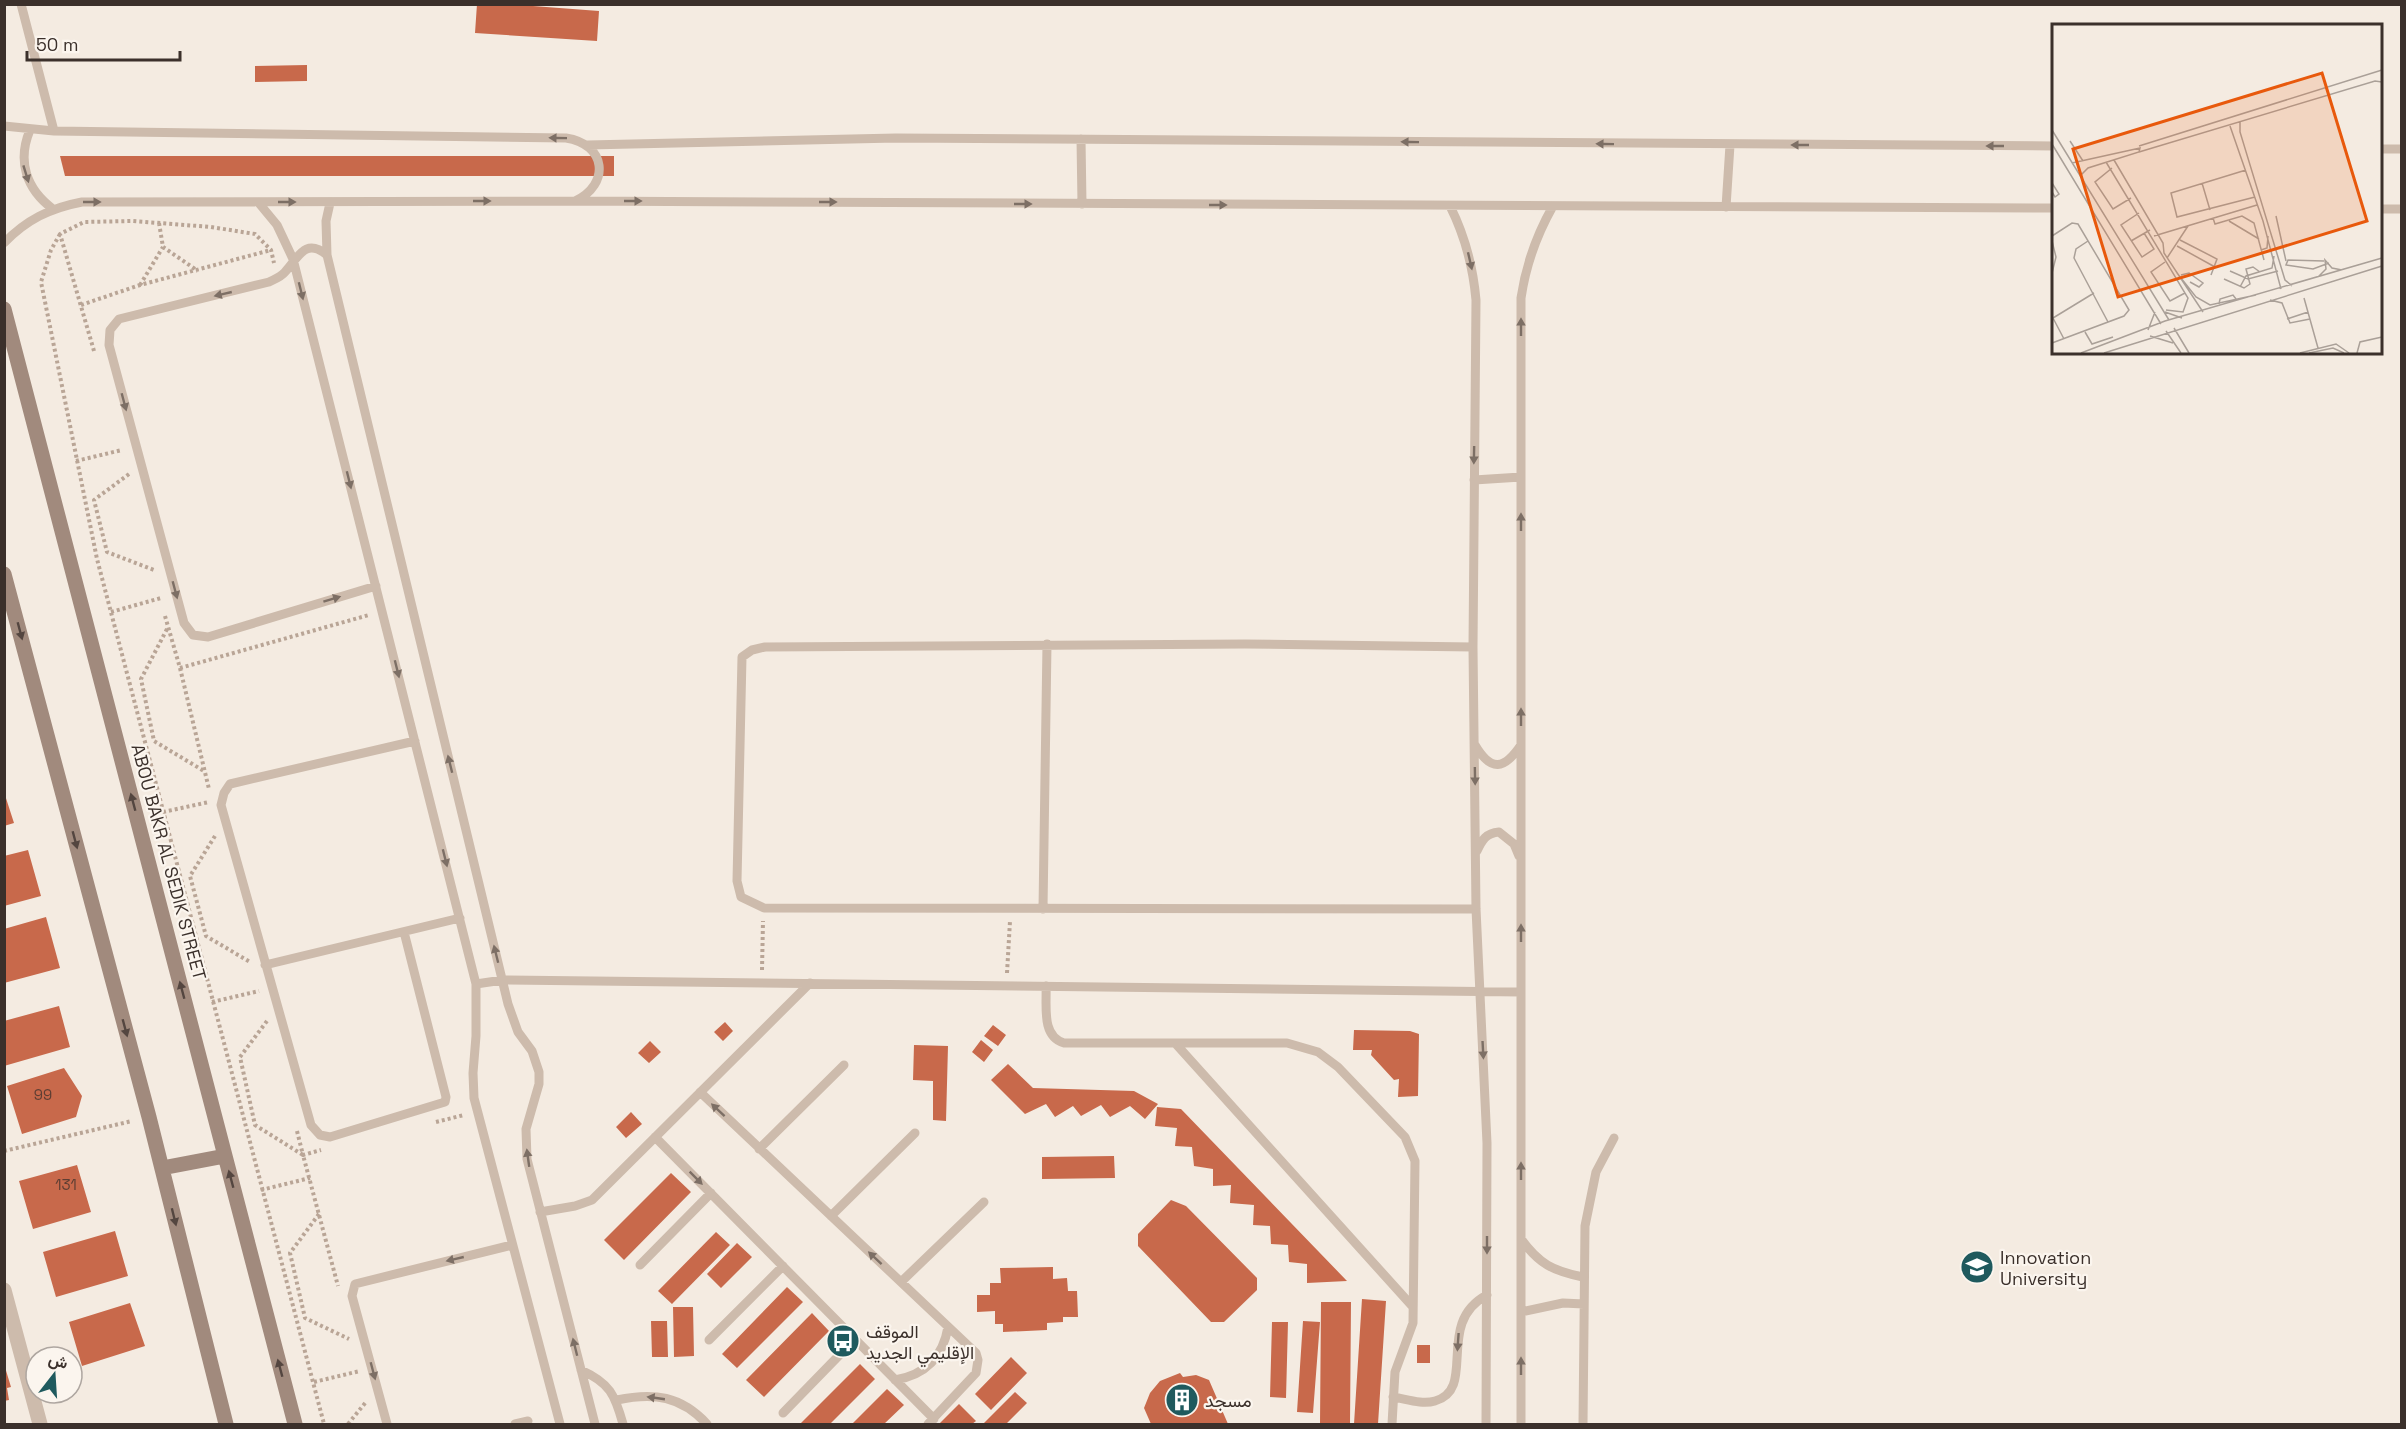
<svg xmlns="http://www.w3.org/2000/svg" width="2406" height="1429" font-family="'Space Grotesk',Vazirmatn,sans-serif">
  <rect width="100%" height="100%" fill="#f4ebe1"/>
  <path fill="#c8694b" d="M477 4H533V6L599 11 597 41 475 33Z
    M307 65V81L255 82V66Z
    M60 156H614V176H65Z
    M4 792 14 823 4 826Z
    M28 850 41 896 4 906V856Z
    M46 917 60 968 4 983V929Z
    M59 1006 70 1047 4 1066V1021Z
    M725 1022 733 1031 723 1041 714 1032Z
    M993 1025 1006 1035 998 1046 984 1036Z
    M1354 1030 1410 1031 1419 1034 1418 1096 1398 1097 1399 1079 1394 1080 1371 1055 1372 1050H1353Z
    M981 1040 993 1050 984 1062 972 1052Z
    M650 1041 661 1052 649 1063 638 1053Z
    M914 1045 948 1046 946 1121 933 1120V1081L913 1080Z
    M1008 1064 1033 1088 1134 1091 1158 1104 1145 1119 1130 1106 1110 1117 1101 1105 1081 1116 1073 1106 1055 1117 1046 1104 1025 1114 991 1080Z
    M64 1068 82 1096 76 1117 22 1134 7 1086Z
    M1157 1107 1181 1109 1347 1281 1307 1283V1264L1289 1262 1288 1245 1271 1244 1270 1226 1253 1225 1254 1205 1230 1203 1231 1185 1213 1186V1169L1194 1166 1192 1147 1175 1146 1177 1128 1155 1126Z
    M631 1112 642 1124 626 1138 616 1127Z
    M1114 1156 1115 1178 1042 1179V1157Z
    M77 1165 91 1212 33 1229 19 1181Z
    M671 1173 691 1192 624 1260 604 1240Z
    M1171 1200 1186 1206 1257 1278V1290L1224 1322H1211L1138 1246V1234Z
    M115 1231 128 1276 56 1297 43 1252Z
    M716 1232 730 1245 672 1304 658 1291Z
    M737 1243 752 1257 721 1288 707 1274Z
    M1053 1267V1279L1067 1278 1068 1291H1077L1078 1317H1063V1322L1047 1323V1330L1003 1332V1324H995V1311L977 1312V1295H990V1283H1001L1000 1268Z
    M787 1287 803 1302 737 1368 722 1354Z
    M1362 1299 1386 1301 1378 1424H1354Z
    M1321 1302H1351L1350 1424H1320Z
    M130 1303 145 1346 82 1366 69 1322Z
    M673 1307H693L694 1356 674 1357Z
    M812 1313 829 1331 764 1397 746 1380Z
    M651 1321H667L668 1357H652Z
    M1303 1321 1320 1322 1313 1413 1297 1412Z
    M1272 1322H1288L1286 1398 1270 1397Z
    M1417 1345H1430V1363H1417Z
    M1011 1357 1027 1373 991 1410 975 1394Z
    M4 1364 11 1387 7 1388 9 1400 4 1401Z
    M860 1364 875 1379 830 1424H800Z
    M1180 1373 1183 1377 1196 1375 1209 1380 1228 1424H1151L1144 1408 1150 1393 1160 1381Z
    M887 1389 904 1405 884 1424H852Z
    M1015 1392 1027 1403 1006 1424H983Z
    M959 1404 976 1421 972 1424H939Z"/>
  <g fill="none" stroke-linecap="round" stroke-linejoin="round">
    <path stroke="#b9a596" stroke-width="4" stroke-dasharray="3 3" stroke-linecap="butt" d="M159 223 163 247 198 271
      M60 234 51 250 41 282 97 559 324 1424
      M140 285 163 247
      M81 305 140 285 271 250
      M94 351 60 234 84 222 133 221 211 227 255 234 271 250 274 263
      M76 461 122 450
      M129 474 94 500 107 552 154 570
      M111 612 161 598
      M165 616 180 668 369 615
      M167 629 141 679 154 741 204 771
      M180 668 209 789
      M163 812 209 802
      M215 836 190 876 206 936 250 962
      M762 970 763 921
      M1007 973 1010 921
      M212 1002 259 991
      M267 1021 240 1057 255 1125 303 1155 338 1286
      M436 1122 464 1115
      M297 1131 303 1155 321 1150
      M4 1151 132 1121
      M261 1190 310 1178
      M319 1214 290 1253 305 1318 349 1339
      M314 1382 360 1371
      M348 1424 366 1402"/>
    <path stroke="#cdbbac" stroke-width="9" d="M21 4 54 131
      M4 126 54 131 566 138C606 144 611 184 575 201L82 202C50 208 26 220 4 243
      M30 130C17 161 26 189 53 209
      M1081 139 1082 204
      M588 145 896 138 2054 146
      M2380 149H2402
      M575 201 2054 208
      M258 202 277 225 293 259 476 984V1036L473 1073 474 1098 560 1424
      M330 203 326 221 327 255 508 1004 518 1032 532 1051 539 1072V1084L526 1129 527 1159 595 1424
      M1450 206C1465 236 1473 266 1476 300L1473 647 1476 909 1487 1143 1486 1424
      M1726 207 1730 145
      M2380 209H2402
      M327 255C305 237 298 258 285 272 281 277 275 279 269 282L119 319 110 330 109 345 184 623 193 635 208 637 376 586
      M1474 480 1521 477
      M1473 647 1245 644 765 647 752 650 742 657 737 881 741 897 764 908 1476 909
      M1475 745C1491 772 1504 770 1521 745
      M1477 851C1482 840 1486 833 1499 832L1514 844 1519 856
      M1043 909 1047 644
      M404 932 446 1097 445 1102 330 1137 320 1135 311 1125 221 805 224 793 230 784 415 741
      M265 965 460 918
      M476 984 503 980 1521 992
      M1046 986C1047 1006 1041 1036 1064 1043H1287L1318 1052 1338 1067 1405 1137 1415 1161 1413 1323 1395 1372 1392 1424
      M1175 1043 1413 1307
      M700 1092 976 1353 978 1360 976 1373 928 1424
      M655 1137 934 1419
      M759 1149 844 1065
      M540 1212 575 1206 592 1200 810 983
      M831 1216 915 1133
      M1521 1239C1539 1264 1553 1271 1583 1277
      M640 1265 711 1193
      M901 1282 984 1202
      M1521 1312 1563 1303 1584 1304
      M709 1340 783 1266
      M581 1370C610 1383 615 1395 623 1424
      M895 1380C925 1375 943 1357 948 1327
      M1393 1397C1406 1399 1422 1405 1435 1401 1478 1389 1434 1323 1487 1295
      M617 1400C654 1392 681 1396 707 1424
      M783 1413 855 1339
      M387 1424 352 1296 355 1284 512 1245
      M515 1424 528 1421
      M1521 1424V298C1526 264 1536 236 1553 206
      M1583 1424 1585 1226 1596 1172 1614 1138"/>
    <path stroke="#cdbbac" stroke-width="15" d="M4 1290 40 1424"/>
    <path stroke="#a18a7d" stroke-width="15" d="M4 309 295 1424
      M4 574 149 1117 226 1424
      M162 1168 225 1156"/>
  </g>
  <defs><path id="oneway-solid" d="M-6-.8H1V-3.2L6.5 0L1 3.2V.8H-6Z" transform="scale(1.5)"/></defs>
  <g fill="#7d6f65">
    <use href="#oneway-solid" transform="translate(558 138) rotate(-179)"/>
    <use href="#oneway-solid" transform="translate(1410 142) rotate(-179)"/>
    <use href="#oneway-solid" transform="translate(1605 144) rotate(-179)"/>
    <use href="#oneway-solid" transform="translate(1800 145) rotate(180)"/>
    <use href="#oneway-solid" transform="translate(1995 146) rotate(-180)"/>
    <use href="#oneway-solid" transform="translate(26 174) rotate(73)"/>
    <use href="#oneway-solid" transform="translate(482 201)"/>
    <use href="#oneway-solid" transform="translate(633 201)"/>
    <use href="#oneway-solid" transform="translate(92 202)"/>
    <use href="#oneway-solid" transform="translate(287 202)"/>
    <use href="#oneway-solid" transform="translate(828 202)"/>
    <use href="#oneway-solid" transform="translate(1023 204)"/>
    <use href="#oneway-solid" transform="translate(1218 205)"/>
    <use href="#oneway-solid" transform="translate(1470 261) rotate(77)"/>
    <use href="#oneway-solid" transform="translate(301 291) rotate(76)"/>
    <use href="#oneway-solid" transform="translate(223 294) rotate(167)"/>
    <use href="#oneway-solid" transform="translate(1521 327) rotate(-90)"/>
    <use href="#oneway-solid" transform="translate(124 402) rotate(75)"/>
    <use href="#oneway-solid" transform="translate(1474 455) rotate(91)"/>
    <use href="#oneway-solid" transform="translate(349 480) rotate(76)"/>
    <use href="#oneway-solid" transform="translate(1521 522) rotate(-90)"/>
    <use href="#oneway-solid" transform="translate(175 590) rotate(75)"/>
    <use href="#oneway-solid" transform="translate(332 599) rotate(-17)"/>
    <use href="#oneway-solid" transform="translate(397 669) rotate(76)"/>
    <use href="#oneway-solid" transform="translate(1521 717) rotate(-90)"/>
    <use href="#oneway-solid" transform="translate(450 764) rotate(-104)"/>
    <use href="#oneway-solid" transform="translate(1475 776) rotate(89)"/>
    <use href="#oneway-solid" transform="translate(445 858) rotate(76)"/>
    <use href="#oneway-solid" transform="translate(1521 933) rotate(-90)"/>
    <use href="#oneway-solid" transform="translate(496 954) rotate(-104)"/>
    <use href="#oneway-solid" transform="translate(1483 1050) rotate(87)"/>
    <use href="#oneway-solid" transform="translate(718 1110) rotate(-137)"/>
    <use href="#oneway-solid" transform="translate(528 1158) rotate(-98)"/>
    <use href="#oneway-solid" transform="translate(1521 1171) rotate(-90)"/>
    <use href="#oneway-solid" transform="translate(696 1178) rotate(45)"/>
    <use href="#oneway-solid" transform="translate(1487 1245) rotate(90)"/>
    <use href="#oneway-solid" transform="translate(875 1258) rotate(-137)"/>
    <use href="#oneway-solid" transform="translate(455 1259) rotate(167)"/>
    <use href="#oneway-solid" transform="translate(1458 1342) rotate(94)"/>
    <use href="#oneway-solid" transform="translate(575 1347) rotate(-104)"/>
    <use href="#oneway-solid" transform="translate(1521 1366) rotate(-90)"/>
    <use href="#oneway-solid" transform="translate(373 1371) rotate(75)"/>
    <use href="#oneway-solid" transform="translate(656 1398) rotate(-172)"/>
  </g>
  <g fill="#544640">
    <use href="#oneway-solid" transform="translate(20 631) rotate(75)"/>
    <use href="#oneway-solid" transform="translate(133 802) rotate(-105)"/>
    <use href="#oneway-solid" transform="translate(75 840) rotate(75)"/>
    <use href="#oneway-solid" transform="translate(182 990) rotate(-105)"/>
    <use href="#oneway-solid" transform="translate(125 1028) rotate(75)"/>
    <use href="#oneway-solid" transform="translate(231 1179) rotate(-105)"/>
    <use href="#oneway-solid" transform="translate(174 1217) rotate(76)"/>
    <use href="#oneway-solid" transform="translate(280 1368) rotate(-105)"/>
  </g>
  <defs>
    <symbol id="university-disc" viewBox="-11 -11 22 22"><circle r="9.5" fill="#1f5a5e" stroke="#fbf5ee"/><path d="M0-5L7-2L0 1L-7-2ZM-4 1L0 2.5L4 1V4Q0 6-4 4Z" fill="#fff"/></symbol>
    <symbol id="bus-disc" viewBox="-11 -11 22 22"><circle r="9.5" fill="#1f5a5e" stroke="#fbf5ee"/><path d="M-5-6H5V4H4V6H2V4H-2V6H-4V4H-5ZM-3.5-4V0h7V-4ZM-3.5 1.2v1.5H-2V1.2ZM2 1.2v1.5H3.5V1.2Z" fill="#fff"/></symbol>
    <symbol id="building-disc" viewBox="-11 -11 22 22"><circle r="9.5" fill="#1f5a5e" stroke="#fbf5ee"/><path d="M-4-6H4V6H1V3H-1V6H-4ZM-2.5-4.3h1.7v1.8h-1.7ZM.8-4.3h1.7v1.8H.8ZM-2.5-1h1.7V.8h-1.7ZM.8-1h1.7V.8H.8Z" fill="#fff"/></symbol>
  </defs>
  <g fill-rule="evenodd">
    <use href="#university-disc" x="1958" y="1248" width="38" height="38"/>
    <use href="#bus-disc" x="824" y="1322" width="38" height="38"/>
    <use href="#building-disc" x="1163" y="1381" width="38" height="38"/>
  </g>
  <g text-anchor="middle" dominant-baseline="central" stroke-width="4.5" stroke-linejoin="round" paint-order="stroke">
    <g font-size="15" fill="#5e3e33">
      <text x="43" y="1094">99</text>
      <text x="66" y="1184">131</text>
    </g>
    <g font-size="18" fill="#3b302b" stroke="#fbf5ee">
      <text transform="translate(169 862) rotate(75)">ABOU BAKR AL SEDIK STREET</text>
    </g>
    <g font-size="18" fill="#3b302b" stroke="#fbf5ee" text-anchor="start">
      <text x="2000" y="1257">Innovation<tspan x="2000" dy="21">University</tspan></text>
      <text x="866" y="1331">الموقف<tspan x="866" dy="21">الإقليمي الجديد</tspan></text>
      <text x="1205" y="1400">مسجد</text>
    </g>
  </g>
  <g transform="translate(2052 24)">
    <rect width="330" height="330" fill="#f4ebe1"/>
    <path fill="none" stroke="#aaa098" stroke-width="1.5" d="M188 98V108L233 256 240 262M178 102 211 197 229 265M0 106 117 296M18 117 31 137M0 120 109 300M87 122 330 46M87 128 323 57 330 58M62 136 111 219 112 229 151 288M54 138 136 274 131 288 114 286M20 139 88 124 87 128 36 144 29 151M60 144 43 158 61 185 79 174M194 146 119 169 125 193 203 173M0 159 7 170 3 173 0 168M150 159 158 186M87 189 69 201 90 233 102 225 92 209M224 192 234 237M161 194 163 200 190 192 202 199 212 236M177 197 207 215M0 212 20 199 26 200 77 286 72 292 0 319M102 212 205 181M128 216 165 235 159 251M0 217 4 233 0 249M36 217 24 225 22 234 56 298M79 217 98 206M125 222 163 243M209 226 215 224 216 212M115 234 136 202M272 237 236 236 234 241 261 245 277 239M113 238 99 248 118 277 133 269M178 247 196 255 226 247M125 249 144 273 158 281 204 271M129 251 137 249 151 259 147 263 138 258M266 253 274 245 273 236 280 244 290 246M172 255 192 264 198 260 194 245 201 243 208 248M188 263 194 252 220 244 222 232M252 274 266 324M218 276 230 279 238 299 258 295M167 280 168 275 181 271 184 275M113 288 130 294M1 294 42 269M1 294 12 315M235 295 256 288M122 304 137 329M96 306 103 288M114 307 129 329M33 308 40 320 61 313M98 312 121 319M29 329 113 297 330 234M52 329 330 242M248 329 284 320 297 329M257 329 281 324 292 329M305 329 308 318 330 313"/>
    <path fill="#e8590c" fill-opacity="0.15" stroke="#e8590c" stroke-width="3" d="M270 49 315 197 66 273 21 125Z"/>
    <rect width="330" height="330" fill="none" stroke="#3b302b" stroke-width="3"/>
  </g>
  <rect width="2406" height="1429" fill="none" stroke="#3b302b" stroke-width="12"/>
  <g transform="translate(54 1375) rotate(17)"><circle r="28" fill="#fbf5ee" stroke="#aea6a0" stroke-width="1.5"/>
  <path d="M0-4.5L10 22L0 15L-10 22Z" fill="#1f5a5e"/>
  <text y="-9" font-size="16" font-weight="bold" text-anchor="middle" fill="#3b302b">ش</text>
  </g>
  <path d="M27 51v9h153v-9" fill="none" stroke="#3b302b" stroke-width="3"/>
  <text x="36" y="51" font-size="18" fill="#3b302b" stroke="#fbf5ee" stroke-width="4.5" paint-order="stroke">50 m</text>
</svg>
